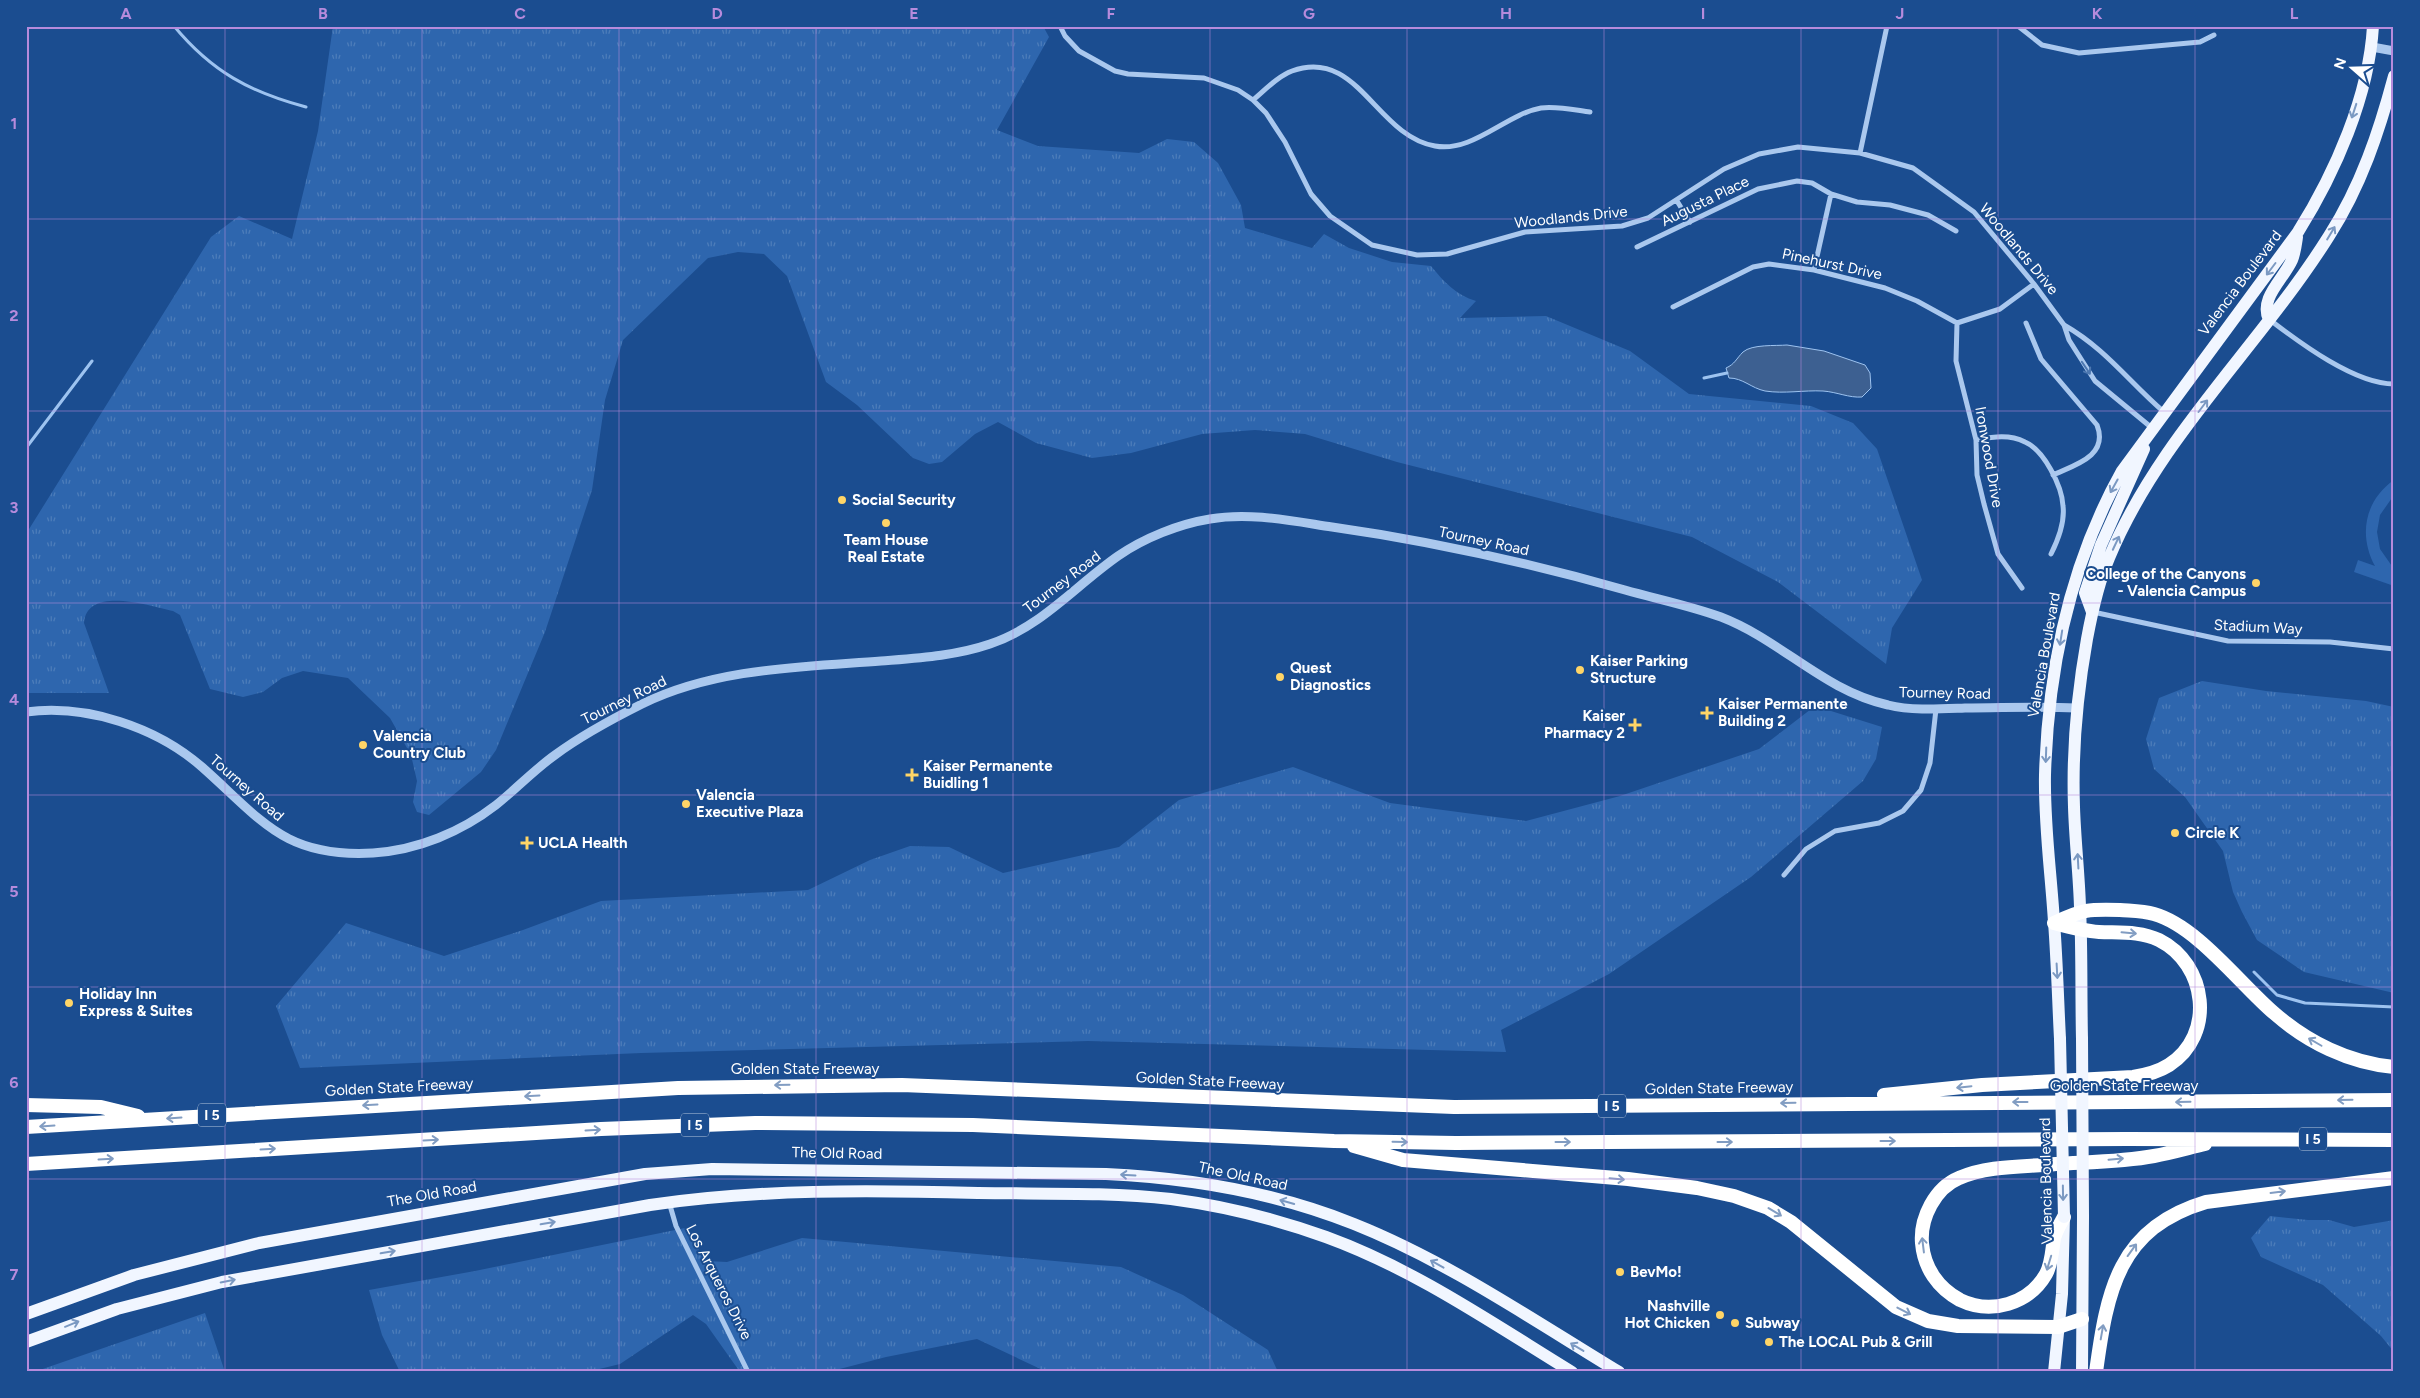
<svg xmlns="http://www.w3.org/2000/svg" width="2420" height="1398" font-family="Figtree,sans-serif">
  <defs>
    <pattern id="grass-tufts" width="24" height="20" patternUnits="userSpaceOnUse" patternTransform="scale(1.25)"><rect width="24" height="20" fill="#2e66ae"/><path d="M3 7l-1-3M5 7V3M7 7l1-3M15 17l-1-3M17 17v-4M19 17l1-3" fill="none" stroke="#4d7dba"/></pattern>
  </defs>
  <rect width="100%" height="100%" fill="#1b4d90"/>
  <path fill="url(#grass-tufts)" d="M333 26H1043L1049 37 997 130 1038 146 1139 153 1167 139 1194 142 1218 163 1241 205 1245 228 1312 248 1324 234 1349 248 1392 262 1431 266C1444 282 1456 295 1476 301L1460 318 1546 316 1630 351 1689 394 1811 406 1853 423 1877 449 1922 580 1892 628 1886 664 1778 582 1692 537 1397 462 1305 434 1255 430 1202 434 1131 453 1092 458 1036 443 998 422 975 434 942 462 929 464 913 458 857 405 826 382 787 276 764 254 738 252 708 258 623 340 605 400 592 490 545 632 496 750 481 772 429 815 417 812 413 802 417 781 411 755 390 718 348 678 303 671 282 678 263 692 243 697 210 689 180 615 173 611C150 606 87 585 84 623L109 693H26V534L211 237 239 216 292 239 318 131Z
    M2202 681 2266 691 2366 701 2394 707V993L2304 972 2257 940 2242 912 2233 892 2223 851 2185 797 2154 769 2146 739 2159 698Z
    M1815 706 1882 727 1876 759 1863 781 1751 877 1609 974 1501 1030 1506 1052 1088 1041 641 1053 300 1068 276 1006 346 923 444 956 523 930 601 901 808 890 870 860 910 846 949 847 1003 873 1119 847 1179 800 1293 767 1390 803 1526 821 1620 796 1759 749Z
    M2270 1216 2308 1220H2329L2354 1227 2394 1220V1352L2381 1336 2323 1285 2261 1257 2251 1238Z
    M685 1228 706 1261 727 1262 802 1238 1121 1267 1183 1295 1268 1350 1278 1372H1047L977 1339 886 1357 828 1372H740L706 1324 693 1315 620 1364 587 1372H400L382 1335 369 1290 475 1271Z
    M205 1313 225 1372H34Z"/>
  <path fill="#2e66ae" d="M2394 480V495L2380 515 2377 532 2380 549 2394 569V586L2354 572 2358 560 2375 566C2358 535 2365 500 2394 480Z"/>
  <path fill="#3d6091" stroke="#9dc3f0" d="M1787 345 1824 351 1865 365 1870 373 1871 388 1862 397C1849 398 1837 392 1823 391 1804 390 1784 394 1765 391 1751 388 1743 378 1729 378L1726 368C1735 364 1736 359 1743 352 1752 344 1776 346 1787 345Z"/>
  <g fill="none" stroke-linecap="round" stroke-linejoin="round">
    <path stroke="#9dc3f0" stroke-width="3" d="M174 26C212 72 250 92 306 107
      M1704 378 1727 373
      M26 448 92 361
      M2254 972 2277 995 2305 1003 2394 1007"/>
    <path stroke="#aac8ee" stroke-width="5" d="M1060 26 1065 36 1079 51 1115 71 1128 74 1204 78 1238 90 1253 100 1266 113 1285 142 1311 194 1330 216 1372 245 1417 255 1447 254 1525 232 1622 226 1648 218 1724 169 1759 154 1798 147 1860 153 1913 168 1974 212 2034 284 2064 325 2069 340 2095 381 2152 428
      M1763 26H1776
      M2018 26 2042 45 2079 53 2200 42 2214 35
      M1253 100C1265 90 1278 76 1292 71 1358 47 1376 136 1435 146 1473 153 1506 114 1541 108 1557 106 1575 110 1590 112
      M1860 153 1887 26
      M1677 201 1690 222
      M1637 247 1758 189 1797 181 1812 183 1831 194 1857 202 1890 205 1928 215 1956 231
      M1814 270 1831 194
      M1673 307 1753 267 1769 264 1814 270 1885 288 1917 301 1957 323
      M2270 320C2300 343 2355 384 2394 384
      M1957 323 1956 361 1976 440 1977 475 1984 504 1998 554 2022 588
      M1957 323 2000 309 2034 284
      M2026 323 2041 359 2097 425C2109 456 2075 465 2053 475
      M2064 325C2106 349 2129 382 2164 412
      M1976 440C1993 437 2009 434 2025 442 2044 450 2062 486 2063 506 2065 522 2058 540 2051 554
      M2093 612 2228 641 2330 642 2394 649
      M1784 875 1806 849 1835 831 1879 823 1903 811 1921 790 1930 763 1936 709
      M669 1202 676 1226 748 1372"/>
    <path stroke="#aac8ee" stroke-width="9" d="M2372 47 2394 51
      M26 712C87 704 156 727 202 767 262 820 284 858 373 853 418 850 461 832 496 805 516 789 534 770 555 755 582 735 612 719 642 704 715 668 801 667 881 661 918 658 955 656 990 644 1041 627 1075 586 1118 556 1144 538 1179 524 1210 519 1250 512 1292 521 1332 527 1431 541 1529 563 1625 590 1657 599 1691 606 1721 617 1781 640 1824 691 1888 705 1912 711 1940 709 1965 708 2002 708 2039 706 2076 708"/>
    <path stroke="#f1f6ff" stroke-width="12" d="M2269 320C2259 298 2283 280 2292 260 2295 253 2296 244 2297 237
      M2092 612 2085 593 2101 545 2144 449
      M2060 1039C2058 1000 2057 961 2054 922 2051 873 2044 824 2045 775 2048 669 2070 564 2122 471L2298 232C2335 173 2369 96 2373 26
      M2082 1039C2081 995 2082 951 2080 907 2079 874 2075 840 2074 807 2072 750 2077 695 2087 639 2092 612 2098 583 2109 558 2159 437 2260 346 2329 236 2361 186 2379 132 2394 76
      M26 1314 134 1275 259 1243 645 1174 712 1169 1106 1174C1191 1178 1274 1192 1354 1224 1447 1261 1533 1320 1619 1372
      M26 1342 117 1309 222 1282 650 1205C759 1189 868 1190 978 1193 1042 1194 1108 1192 1171 1199 1224 1206 1276 1219 1326 1237 1414 1269 1492 1323 1572 1372
      M2054 1372 2062 1294 2064 1217
      M2082 1372 2083 1217"/>
    <path stroke="#fff" stroke-width="14" d="M2054 923C2083 909 2089 909 2120 910 2132 911 2143 911 2154 914 2197 926 2240 984 2274 1013 2307 1042 2349 1063 2394 1067
      M1884 1095 1982 1085 2133 1077C2146 1075 2158 1072 2169 1065 2216 1035 2207 964 2159 940 2140 931 2119 933 2099 932 2084 931 2069 927 2054 923
      M26 1105 101 1107 138 1116
      M26 1127 678 1088 902 1085 1454 1107 2394 1100
      M1354 1146 1403 1160 1628 1179 1697 1188 1734 1196 1768 1208 1791 1222 1896 1307 1928 1321 1958 1326 2058 1327 2082 1319
      M26 1164 601 1129 755 1123 973 1125 1334 1141 1456 1143 2127 1139 2394 1140
      M2064 1217C2060 1224 2056 1231 2054 1238 2052 1250 2052 1263 2046 1274 2029 1304 1991 1315 1960 1300 1938 1288 1924 1268 1922 1243 1920 1218 1935 1188 1959 1178 1988 1165 2025 1167 2056 1164 2088 1162 2122 1162 2154 1156 2171 1153 2188 1148 2205 1144
      M2096 1372C2107 1291 2118 1228 2206 1202L2394 1178"/>
    <path stroke="#f1f6ff" stroke-width="12" d="M2060 1039 2064 1217
      M2082 1039 2083 1217"/>
  </g>
  <defs><path id="oneway-shaft" d="M-6 0H5M1.5-3L5.5 0L1.5 3" fill="none" stroke-width="1.6" stroke-linecap="round" stroke-linejoin="round" transform="scale(1.25)"/></defs>
  <g stroke="#7b99c2">
    <use href="#oneway-shaft" transform="translate(2354 111) rotate(108)"/>
    <use href="#oneway-shaft" transform="translate(2331 233) rotate(-59)"/>
    <use href="#oneway-shaft" transform="translate(2271 269) rotate(127)"/>
    <use href="#oneway-shaft" transform="translate(2203 406) rotate(-53)"/>
    <use href="#oneway-shaft" transform="translate(2114 486) rotate(119)"/>
    <use href="#oneway-shaft" transform="translate(2116 543) rotate(-65)"/>
    <use href="#oneway-shaft" transform="translate(2061 638) rotate(99)"/>
    <use href="#oneway-shaft" transform="translate(2046 755) rotate(92)"/>
    <use href="#oneway-shaft" transform="translate(2078 861) rotate(-93)"/>
    <use href="#oneway-shaft" transform="translate(2057 971) rotate(87)"/>
    <use href="#oneway-shaft" transform="translate(1128 1175) rotate(-177)"/>
    <use href="#oneway-shaft" transform="translate(2063 1193) rotate(89)"/>
    <use href="#oneway-shaft" transform="translate(1287 1202) rotate(-164)"/>
    <use href="#oneway-shaft" transform="translate(548 1223) rotate(-10)"/>
    <use href="#oneway-shaft" transform="translate(388 1252) rotate(-10)"/>
    <use href="#oneway-shaft" transform="translate(1437 1264) rotate(-151)"/>
    <use href="#oneway-shaft" transform="translate(228 1281) rotate(-11)"/>
    <use href="#oneway-shaft" transform="translate(72 1324) rotate(-22)"/>
    <use href="#oneway-shaft" transform="translate(1577 1347) rotate(-149)"/>
  </g>
  <use stroke="#4d78b1" href="#oneway-shaft" transform="translate(2086 368) rotate(56)"/>
  <g stroke="#829dc2">
    <use href="#oneway-shaft" transform="translate(2129 933) rotate(5)"/>
    <use href="#oneway-shaft" transform="translate(2315 1042) rotate(-150)"/>
    <use href="#oneway-shaft" transform="translate(782 1085) rotate(179)"/>
    <use href="#oneway-shaft" transform="translate(1964 1087) rotate(174)"/>
    <use href="#oneway-shaft" transform="translate(532 1096) rotate(177)"/>
    <use href="#oneway-shaft" transform="translate(2345 1100) rotate(179)"/>
    <use href="#oneway-shaft" transform="translate(2020 1102) rotate(180)"/>
    <use href="#oneway-shaft" transform="translate(2183 1102) rotate(179)"/>
    <use href="#oneway-shaft" transform="translate(1788 1103) rotate(179)"/>
    <use href="#oneway-shaft" transform="translate(370 1105) rotate(177)"/>
    <use href="#oneway-shaft" transform="translate(174 1118) rotate(176)"/>
    <use href="#oneway-shaft" transform="translate(47 1126) rotate(176)"/>
    <use href="#oneway-shaft" transform="translate(593 1130) rotate(-3)"/>
    <use href="#oneway-shaft" transform="translate(431 1140) rotate(-3)"/>
    <use href="#oneway-shaft" transform="translate(1888 1141)"/>
    <use href="#oneway-shaft" transform="translate(1400 1142) rotate(1)"/>
    <use href="#oneway-shaft" transform="translate(1563 1142)"/>
    <use href="#oneway-shaft" transform="translate(1725 1142)"/>
    <use href="#oneway-shaft" transform="translate(268 1149) rotate(-3)"/>
    <use href="#oneway-shaft" transform="translate(106 1159) rotate(-3)"/>
    <use href="#oneway-shaft" transform="translate(2116 1159) rotate(-5)"/>
    <use href="#oneway-shaft" transform="translate(1617 1179) rotate(5)"/>
    <use href="#oneway-shaft" transform="translate(2278 1192) rotate(-7)"/>
    <use href="#oneway-shaft" transform="translate(1775 1212) rotate(31)"/>
    <use href="#oneway-shaft" transform="translate(1923 1245) rotate(-97)"/>
    <use href="#oneway-shaft" transform="translate(2132 1250) rotate(-54)"/>
    <use href="#oneway-shaft" transform="translate(2049 1263) rotate(107)"/>
    <use href="#oneway-shaft" transform="translate(1904 1311) rotate(27)"/>
    <use href="#oneway-shaft" transform="translate(2102 1332) rotate(-80)"/>
  </g>
  <path fill="none" stroke="#b68bdc" stroke-width="1" stroke-opacity="0.55" d="M225 26V1372M422 26V1372M619 26V1372M816 26V1372M1013 26V1372M1210 26V1372M1407 26V1372M1604 26V1372M1801 26V1372M1998 26V1372M2195 26V1372M26 219H2394M26 411H2394M26 603H2394M26 795H2394M26 987H2394M26 1179H2394"/>
  <g fill="#ffd567" stroke="#1b4d90" stroke-width="2">
    <circle cx="842" cy="500" r="5"/>
    <circle cx="886" cy="523" r="5"/>
    <circle cx="2256" cy="583" r="5"/>
    <circle cx="1580" cy="670" r="5"/>
    <circle cx="1280" cy="677" r="5"/>
    <path d="M1704.5 705.5h5v5h5v5h-5v5h-5v-5h-5v-5h5z"/>
    <path d="M1632.5 717.5h5v5h5v5h-5v5h-5v-5h-5v-5h5z"/>
    <circle cx="363" cy="745" r="5"/>
    <path d="M909.5 767.5h5v5h5v5h-5v5h-5v-5h-5v-5h5z"/>
    <circle cx="686" cy="804" r="5"/>
    <circle cx="2175" cy="833" r="5"/>
    <path d="M524.5 835.5h5v5h5v5h-5v5h-5v-5h-5v-5h5z"/>
    <circle cx="69" cy="1003" r="5"/>
    <circle cx="1620" cy="1272" r="5"/>
    <circle cx="1720" cy="1315" r="5"/>
    <circle cx="1735" cy="1323" r="5"/>
    <circle cx="1769" cy="1342" r="5"/>
  </g>
  <g text-anchor="middle" dominant-baseline="central" stroke-width="4" stroke-linejoin="round" paint-order="stroke">
    <g fill="#1b4d90" stroke="#bbcade" stroke-width="1">
      <rect x="1598" y="1094.5" width="28" height="23" rx="4"/>
      <rect x="198" y="1103.5" width="28" height="23" rx="4"/>
      <rect x="681" y="1113.5" width="28" height="23" rx="4"/>
      <rect x="2299" y="1127.5" width="28" height="23" rx="4"/>
    </g>
    <g font-size="14" font-weight="bold" fill="#fff">
      <text x="1612" y="1106">I 5</text>
      <text x="212" y="1115">I 5</text>
      <text x="695" y="1125">I 5</text>
      <text x="2313" y="1139">I 5</text>
    </g>
    <g font-size="15" fill="#fff" stroke="#1b4d90">
      <text transform="translate(1705 201) rotate(-26)">Augusta Place</text>
      <text transform="translate(1571 217) rotate(-6)">Woodlands Drive</text>
      <text transform="translate(2019 249) rotate(50)">Woodlands Drive</text>
      <text transform="translate(1832 264) rotate(12)">Pinehurst Drive</text>
      <text transform="translate(2240 283) rotate(-53)">Valencia Boulevard</text>
      <text transform="translate(1989 457) rotate(80)">Ironwood Drive</text>
      <text transform="translate(1484 541) rotate(12)">Tourney Road</text>
      <text transform="translate(1062 582) rotate(-37)">Tourney Road</text>
      <text transform="translate(2258 627) rotate(3)">Stadium Way</text>
      <text transform="translate(2044 655) rotate(-80)">Valencia Boulevard</text>
      <text transform="translate(1945 693) rotate(1)">Tourney Road</text>
      <text transform="translate(624 700) rotate(-26)">Tourney Road</text>
      <text transform="translate(247 788) rotate(41)">Tourney Road</text>
      <text x="805" y="1069">Golden State Freeway</text>
      <text transform="translate(1210 1081) rotate(3)">Golden State Freeway</text>
      <text x="2124" y="1086">Golden State Freeway</text>
      <text transform="translate(399 1087) rotate(-3)">Golden State Freeway</text>
      <text transform="translate(1719 1088) rotate(-1)">Golden State Freeway</text>
      <text transform="translate(837 1153) rotate(1)">The Old Road</text>
      <text transform="translate(1243 1176) rotate(12)">The Old Road</text>
      <text transform="translate(2046 1181) rotate(-91)">Valencia Boulevard</text>
      <text transform="translate(432 1194) rotate(-10)">The Old Road</text>
      <text transform="translate(719 1282) rotate(63)">Los Arqueros Drive</text>
    </g>
    <g font-size="15" font-weight="bold" fill="#fff" stroke="#1b4d90" text-anchor="start">
      <text x="852" y="500">Social Security</text>
      <text x="886" y="540" text-anchor="middle">Team House<tspan x="886" dy="17">Real Estate</tspan></text>
      <text x="2246" y="574" text-anchor="end">College of the Canyons<tspan x="2246" dy="17">- Valencia Campus</tspan></text>
      <text x="1590" y="661">Kaiser Parking<tspan x="1590" dy="17">Structure</tspan></text>
      <text x="1290" y="668">Quest<tspan x="1290" dy="17">Diagnostics</tspan></text>
      <text x="1718" y="704">Kaiser Permanente<tspan x="1718" dy="17">Building 2</tspan></text>
      <text x="1625" y="716" text-anchor="end">Kaiser<tspan x="1625" dy="17">Pharmacy 2</tspan></text>
      <text x="373" y="736">Valencia<tspan x="373" dy="17">Country Club</tspan></text>
      <text x="923" y="766">Kaiser Permanente<tspan x="923" dy="17">Buidling 1</tspan></text>
      <text x="696" y="795">Valencia<tspan x="696" dy="17">Executive Plaza</tspan></text>
      <text x="2185" y="833">Circle K</text>
      <text x="538" y="843">UCLA Health</text>
      <text x="79" y="994">Holiday Inn<tspan x="79" dy="17">Express &amp; Suites</tspan></text>
      <text x="1630" y="1272">BevMo!</text>
      <text x="1710" y="1306" text-anchor="end">Nashville<tspan x="1710" dy="17">Hot Chicken</tspan></text>
      <text x="1745" y="1323">Subway</text>
      <text x="1779" y="1342">The LOCAL Pub &amp; Grill</text>
    </g>
  </g>
  <rect width="2420" height="1398" fill="none" stroke="#1b4d90" stroke-width="55"/>
  <g transform="translate(2352 68) rotate(290)" stroke="#1b4d90" stroke-width="4" paint-order="stroke">
  <path d="M0-4L9 19L0 12L-9 19Z" fill="#ffffff"/>
  <text y="-8" font-size="14" font-weight="bold" text-anchor="middle" fill="#ffffff">N</text>
  </g>
  <rect x="28" y="28" width="2364" height="1342" fill="none" stroke="#b68bdc" stroke-width="2"/>
  <g font-size="16" text-anchor="middle" font-weight="bold" fill="#b68bdc">
    <text x="126" y="19">A</text>
    <text x="323" y="19">B</text>
    <text x="520" y="19">C</text>
    <text x="717" y="19">D</text>
    <text x="914" y="19">E</text>
    <text x="1111" y="19">F</text>
    <text x="1309" y="19">G</text>
    <text x="1506" y="19">H</text>
    <text x="1703" y="19">I</text>
    <text x="1900" y="19">J</text>
    <text x="2097" y="19">K</text>
    <text x="2294" y="19">L</text>
    <text x="14" y="129">1</text>
    <text x="14" y="321">2</text>
    <text x="14" y="513">3</text>
    <text x="14" y="705">4</text>
    <text x="14" y="897">5</text>
    <text x="14" y="1088">6</text>
    <text x="14" y="1280">7</text>
  </g>
</svg>
